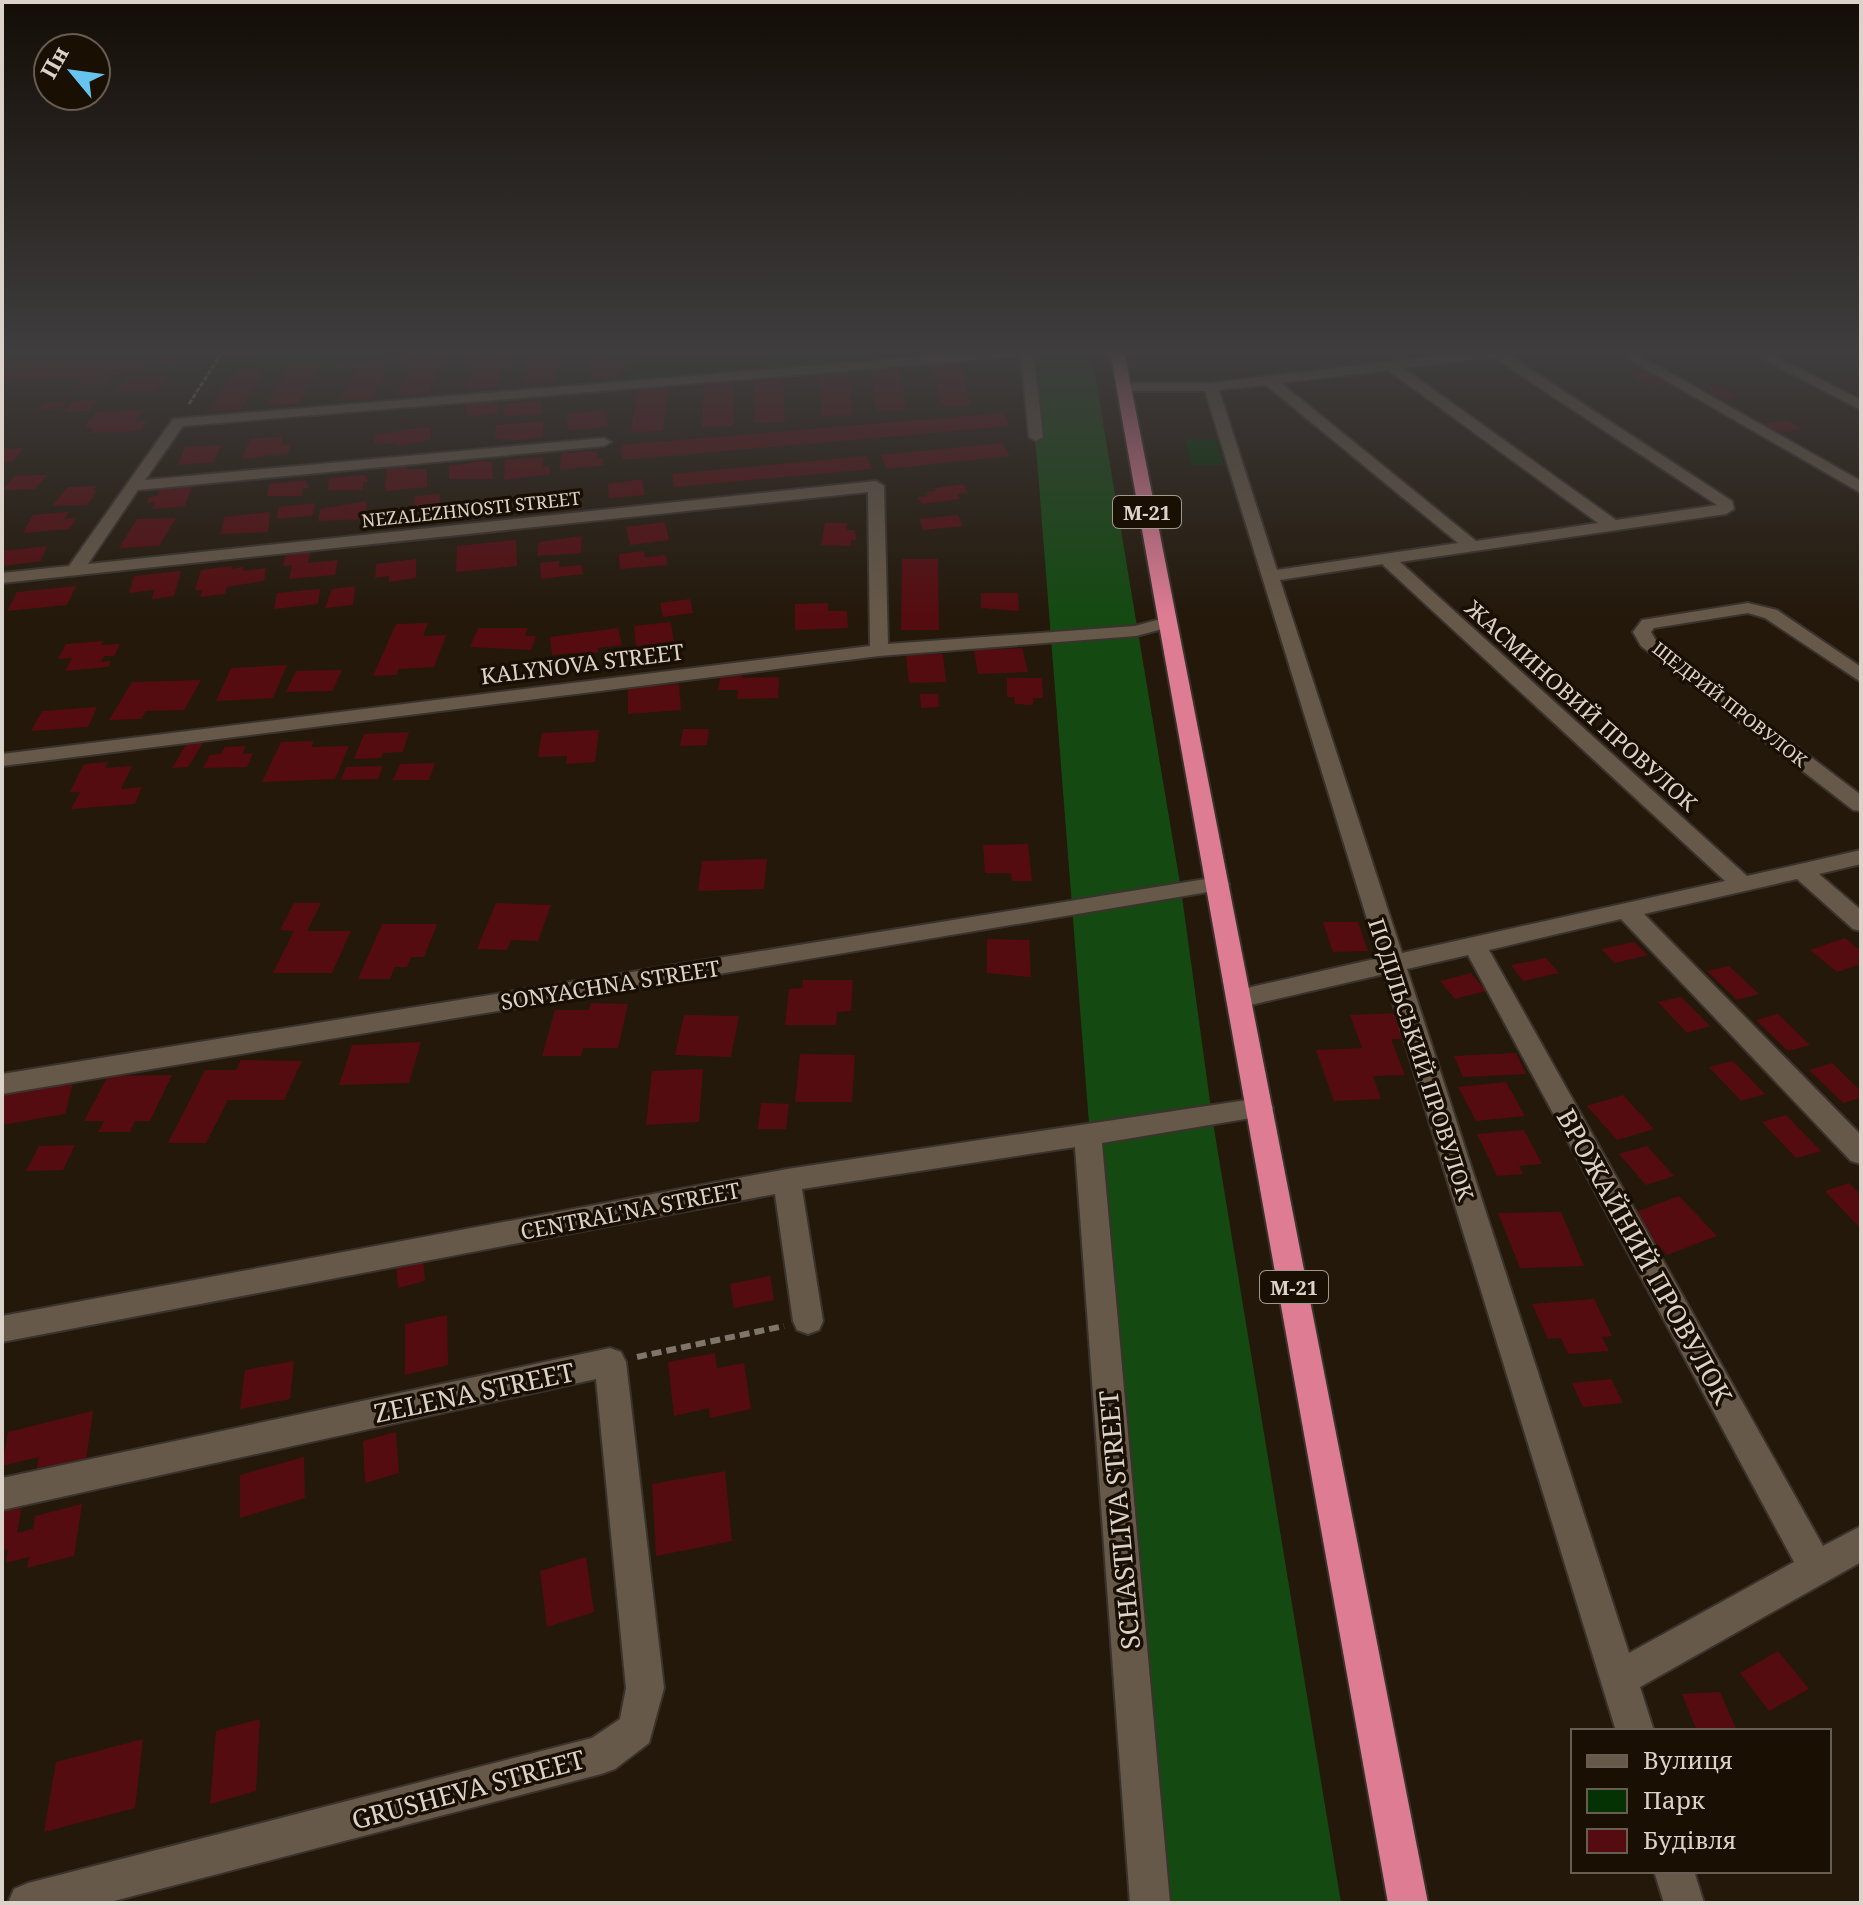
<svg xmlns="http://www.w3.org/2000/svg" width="1863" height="1905" font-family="'Noto Serif',serif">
  <rect width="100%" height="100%" fill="#23180a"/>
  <path fill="#043203" d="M223 351H474L210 372Z
    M634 351H1024V352L626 384Z
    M1185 439H1216L1224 465H1192Z"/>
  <path fill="#144a11" d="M1024 351H1091L1181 889 1212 1116 1341 1903H1150L1037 459Z"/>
  <path fill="#550c10" d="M479 351H508L496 388 466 389Z
    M533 351H562L554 383 524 384Z
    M596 351H624L620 378 590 379Z
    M1581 351H1610L1618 354 1596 358Z
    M177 355 175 361 150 364 152 357Z
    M443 356 428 394 397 395 414 357Z
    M127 357 123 363 145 362 139 373 2 383V371L5 366Z
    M389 360 372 399 341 400 360 361Z
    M960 361 971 405 941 406 931 362Z
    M319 365 298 404 267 405 290 366Z
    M870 366H899L907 410 876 411Z
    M264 370 240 410 209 411 235 371Z
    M848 370 853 415 822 416 819 371Z
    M1646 370 1668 383 1650 386 1628 373Z
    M131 376H169L155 391H115Z
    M783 376 785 422 754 423V377Z
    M110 377 105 385 74 387 79 379Z
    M734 380 733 426 701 428 705 381Z
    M669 384 663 431 631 432 639 385Z
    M1719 386 1737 396 1732 397 1736 398 1716 400 1701 392 1712 391 1706 388Z
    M98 400 88 411 63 412 73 401Z
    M497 401 498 414 466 417V404Z
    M541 401V415L504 416 505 404Z
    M67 402 60 409 37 410 43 403Z
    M143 410 135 422 148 421 141 431 89 433 93 428H84L96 412Z
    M605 410 609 427 569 431 566 414Z
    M1003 413 1011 426 622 460 621 445Z
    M1787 420 1803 429 1780 433 1764 423Z
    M543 421V437L519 440 495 439 496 425Z
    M421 427 430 428 431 440 396 446V443L375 444V435Z
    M283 436 281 445 291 444 288 453 242 459 250 439Z
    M1002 443 1010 456 887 469 881 455Z
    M221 445 214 462 178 465 185 447Z
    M24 448 12 462H2V449Z
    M597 451 596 459 603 458V465L560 470 561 453Z
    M866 456 872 469 674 487 672 474Z
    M543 457 542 467 550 466V474L504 480 505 460Z
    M482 461 492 462 493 479H449V466Z
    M406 466V469H427V487L385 491 387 468Z
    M47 475 35 489 2 490 15 476Z
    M365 475 369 482H363V490H328L329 478Z
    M642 479 645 495 609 498 608 484Z
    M306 480 309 488H303L302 496H267L269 484Z
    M963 484 968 493 957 494 960 499 922 504 917 497 928 496 926 492 936 491 935 488Z
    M97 486 93 491H97L87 505 52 506 68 487Z
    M192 486 185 506 152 509 155 502 147 503 149 497 157 496 160 489Z
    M440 494 439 509 413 511 415 496Z
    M367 501 365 519 318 521 320 509Z
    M315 503 313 515 276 519 279 507Z
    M68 512 65 519 76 518 70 529 23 533 33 515Z
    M270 512 268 532 221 534 224 517Z
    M958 515 963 526 923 530 919 519Z
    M176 518 159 546 119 548 137 519Z
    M665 522 669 540 630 545 626 527Z
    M825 523H847L846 530H854L857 540H851V546L821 545Z
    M582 536 581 553 537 556 539 542Z
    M516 540 517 566 456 572 457 546Z
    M47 546 41 561 2 566 3 551Z
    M311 550 308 563 338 560 335 575 289 579 292 565 283 566 286 553Z
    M644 551 645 557 666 555 667 565 620 569 619 554Z
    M416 559V578L389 582V576L375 578 376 564Z
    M902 559H938L939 630H901Z
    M559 561V567L582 565 583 574 541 579 540 563Z
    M232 566V569L244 567 243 571 266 568 264 581 227 587 225 594 200 597 202 590H195L201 570Z
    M181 571 174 596 152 599 154 590 129 593 134 576Z
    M76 586 67 605 7 611 17 592Z
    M355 586 353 605 325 608 332 589Z
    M320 589 318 604 274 609 277 593Z
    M981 593H1018L1019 611 981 608Z
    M690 599 693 613 663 617 660 603Z
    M828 603V611H847L848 628 795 630V604Z
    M671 622 674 643 636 647 634 626Z
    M428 623 423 636 446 635 434 667 399 669 396 675 373 676 396 624Z
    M478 628H528L525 636H536L531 650 470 647Z
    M618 628 622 645 598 648V652L589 654V657L573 659 572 653 552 655 550 637Z
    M103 641 101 645 120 644 114 656H104L101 662 111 661 108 667 65 671 72 658 58 659 66 644Z
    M1022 648 1028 672 978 674 974 650Z
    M943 654 946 682 909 683 906 655Z
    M287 665 273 698 216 701 231 668Z
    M342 670 332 691 286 692 296 671Z
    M743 673 742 678 779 677 778 698 737 699 738 690H718L721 674Z
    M1007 678H1042L1043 698H1033V705L1015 704 1014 697H1007Z
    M201 680 184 710 146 711 141 719 109 720 132 682Z
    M679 684 681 710 628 714V688Z
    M920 694H938L939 707 921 708Z
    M97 707 88 727 31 731 42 711Z
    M683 729H709L707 745 680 746Z
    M599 730 595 762 566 764 567 756 538 757 542 733Z
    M409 732 403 752 383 753 381 758 354 759 364 734Z
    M314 741 311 747 349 746 335 779 262 782 281 742Z
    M187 743H203L188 767 172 768Z
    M246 746 242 754 253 753 247 767 203 768 210 755 221 754 225 747Z
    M108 762 105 768 132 766 121 789 142 787 135 804 71 809 80 792H70L84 764Z
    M435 763 429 780H393L400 764Z
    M383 766 378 779 341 780 346 767Z
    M1028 844 1032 881H1012L1011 873H985L983 845Z
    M767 859 764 889 698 891 702 861Z
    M294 903H321L307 931H351L332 973H273L294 931 280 930Z
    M496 903 551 905 538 941 511 940 507 950 477 949Z
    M1323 922H1358L1368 951 1333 952Z
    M382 924H437L424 957H411L407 967H395L390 979H358Z
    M1845 938 1861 951V964L1837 972 1810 950Z
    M987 939 1029 940 1031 977 987 973Z
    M1634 942 1648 955 1615 963 1601 949Z
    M1546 958 1559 973 1523 981 1511 965Z
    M1729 966 1759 994 1737 1000 1707 971Z
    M1471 973 1486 991 1455 999 1440 981Z
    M803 980H853L851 1011 837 1012 836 1025H785L789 989 802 988Z
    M1681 997 1710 1026 1687 1033 1658 1002Z
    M591 1003 628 1004 618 1048H583L581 1056H542L555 1010H589Z
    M1402 1013 1412 1039H1391L1405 1075 1373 1076 1381 1099 1334 1101 1316 1050 1362 1048 1350 1015Z
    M1778 1014 1810 1045 1788 1051 1756 1020Z
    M684 1015 739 1016 731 1057 675 1055Z
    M421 1042 409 1083 339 1085 352 1045Z
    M1516 1053 1526 1074 1463 1077 1454 1056Z
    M800 1054 855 1055 852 1102H795Z
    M241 1060 302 1061 284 1100H228L206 1143H168L205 1070H236Z
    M1733 1061 1765 1094 1741 1101 1709 1067Z
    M1832 1063 1861 1091V1098L1843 1103 1809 1070Z
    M703 1069 699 1122 646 1125 652 1071Z
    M172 1075 150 1121H135L130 1132H98L104 1121H84L108 1076Z
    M1506 1082 1525 1116 1476 1121 1458 1087Z
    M73 1083 65 1114 2 1125V1095Z
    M1623 1095 1654 1129 1617 1140 1587 1106Z
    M761 1103 789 1104 786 1129H758Z
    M1786 1115 1821 1151 1796 1158 1762 1122Z
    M1524 1130 1542 1164 1519 1166 1523 1174 1497 1176 1477 1134Z
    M75 1145 63 1170 26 1171 39 1146Z
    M1647 1146 1674 1176 1646 1185 1619 1154Z
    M1849 1183 1861 1195V1229L1825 1191Z
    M1679 1196 1717 1236 1667 1255 1630 1214Z
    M1561 1212 1584 1266 1520 1268 1498 1213Z
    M423 1259 425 1281 398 1288 396 1266Z
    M770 1276 774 1300 734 1308 730 1284Z
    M1594 1299 1612 1336 1602 1337 1609 1351 1568 1354 1561 1338 1548 1339 1532 1304Z
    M447 1315 448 1365 405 1375V1324Z
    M715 1353 717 1368 744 1363 751 1409 710 1418 709 1408 674 1416 668 1362Z
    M294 1361 290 1399 240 1409 245 1370Z
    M1611 1379 1623 1403 1583 1407 1572 1383Z
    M93 1411 86 1460 36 1472 39 1457 2 1466 8 1432Z
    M396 1432 399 1473 365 1483 363 1441Z
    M304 1457 305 1498 240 1518V1475Z
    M725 1471 732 1541 656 1556 652 1484Z
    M82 1504 74 1556 27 1568 29 1557 6 1563 8 1549 2 1551V1511L22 1506 17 1533 33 1529 35 1516Z
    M586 1557 594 1612 547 1627 540 1571Z
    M1778 1651 1809 1689 1769 1711 1740 1673Z
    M1720 1692 1737 1731H1697L1682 1694Z
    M260 1719 256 1791 210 1804 216 1731Z
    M143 1739 135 1808 44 1832 56 1762Z"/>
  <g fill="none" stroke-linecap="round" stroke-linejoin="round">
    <defs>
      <path id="minor" d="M993 351 1124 352 1117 356H1034L1043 437 1036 441 1029 437 1021 356 183 426 145 480 604 438 611 442 604 446 138 490 88 564 876 481 884 486 888 644 1135 626 1168 617 1177 622 1174 626 1136 636 879 656 2 766V754L870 646 868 492 2 583V573L69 566 173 419Z
        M1480 351H1515L1508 355 1732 501 1734 509 1726 514 1400 562 1747 876 1861 850V864L1819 874 1861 910V931L1853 929 1797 879 1644 914 1861 1135V1164L1851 1161 1621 919 1489 950 1823 1546 1861 1526V1562L1640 1687 1654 1731H1616L1384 974 1238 1008 1229 1005 1226 999 1229 993 1238 990 1379 958 1205 391H1124L1117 387 1124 383H1211ZM1493 357 1717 505 1616 520 1403 368ZM1388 370 1598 523 1476 541 1281 383ZM1266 385 1458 543 1277 570 1219 390ZM1383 564V565L1725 881 1402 953 1280 580ZM1468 955 1794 1562 1629 1653 1407 969Z
        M1615 351H1631L1861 481V493Z
        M1748 351H1764L1861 400V410Z
        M1748 603 1777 610 1861 667V682L1765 618 1748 613 1654 628 1651 632 1655 639 1861 795V811L1853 810 1641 646 1633 632 1642 620Z
        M1218 877 1226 879 1229 884 1226 889 2 1094V1074Z
        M1260 1098 1269 1101 1273 1108 1269 1115 1102 1143 1170 1903H1130L1075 1147 802 1189 823 1321 819 1330 808 1334 797 1330 793 1321 775 1194 2 1342V1316L787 1169Z
        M610 1348 621 1352 626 1362 664 1688 649 1743 615 1769 601 1774 106 1903H8L14 1889 28 1883 592 1738 620 1719 626 1688 596 1379 2 1510V1478Z
        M1654 1871H1694L1704 1903H1664Z"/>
      <path id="highway" d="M1110 351H1124L1428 1903H1388Z"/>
    </defs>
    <use href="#minor" stroke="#3a322c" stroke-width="4"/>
    <use href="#highway" stroke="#3a322c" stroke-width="4"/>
    <path stroke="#7f756a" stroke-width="3" stroke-dasharray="5 2" stroke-linecap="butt" d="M189 404 223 351"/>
    <path stroke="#7f756a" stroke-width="6" stroke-dasharray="10 5" stroke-linecap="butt" d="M637 1357 784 1326"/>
    <use href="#minor" fill="#675949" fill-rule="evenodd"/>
    <use href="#highway" fill="#de7c94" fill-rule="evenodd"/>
  </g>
  <linearGradient id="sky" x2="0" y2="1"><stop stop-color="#130d06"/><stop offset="0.57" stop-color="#3f3d3e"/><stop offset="1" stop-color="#3f3d3e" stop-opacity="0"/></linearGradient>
  <rect width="1863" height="617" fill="url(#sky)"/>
  <g text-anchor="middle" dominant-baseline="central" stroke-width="7" stroke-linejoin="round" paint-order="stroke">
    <g font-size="18" fill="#dbd3ca" stroke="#1a0f03">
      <text transform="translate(471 509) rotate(-6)">NEZALEZHNOSTI STREET</text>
      <text transform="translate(1730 704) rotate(38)">ЩЕДРИЙ ПРОВУЛОК</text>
    </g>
    <g fill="#1a0f03" stroke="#a1988e" stroke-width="2">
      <rect x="1113" y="496" width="68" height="32" rx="6"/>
      <rect x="1260" y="1271" width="68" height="32" rx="6"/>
    </g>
    <g font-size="20" font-weight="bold" fill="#dbd3ca">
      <text x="1147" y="512">М-21</text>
      <text x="1294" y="1287">М-21</text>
    </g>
    <g font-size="22" fill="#dbd3ca" stroke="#1a0f03">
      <text transform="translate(582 663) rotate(-7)">KALYNOVA STREET</text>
      <text transform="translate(1582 705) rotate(42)">ЖАСМИНОВИЙ ПРОВУЛОК</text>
      <text transform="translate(610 984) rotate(-9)">SONYACHNA STREET</text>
      <text transform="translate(1422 1059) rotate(72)">ПОДІЛЬСЬКИЙ ПРОВУЛОК</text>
      <text transform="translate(630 1210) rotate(-11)">CENTRAL'NA STREET</text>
    </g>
    <g font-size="26" fill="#dbd3ca" stroke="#1a0f03">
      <text transform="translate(1645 1256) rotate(61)">ВРОЖАЙНИЙ ПРОВУЛОК</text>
      <text transform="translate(474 1392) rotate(-12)">ZELENA STREET</text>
      <text transform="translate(1119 1520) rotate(-95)">SCHASTLIVA STREET</text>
      <text transform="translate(468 1789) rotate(-15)">GRUSHEVA STREET</text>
    </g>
  </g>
  <rect width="1863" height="1905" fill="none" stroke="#dbd3ca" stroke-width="8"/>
  <rect x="1571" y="1729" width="260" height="144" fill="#1a0f03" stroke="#675d53" stroke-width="2"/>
  <rect x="1587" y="1755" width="40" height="12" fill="#675949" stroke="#675d53" stroke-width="2"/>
  <text x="1643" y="1769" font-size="24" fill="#dbd3ca">Вулиця</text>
  <rect x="1587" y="1789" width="40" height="24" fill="#043203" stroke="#675d53" stroke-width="2"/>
  <text x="1643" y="1809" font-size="24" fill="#dbd3ca">Парк</text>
  <rect x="1587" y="1829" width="40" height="24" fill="#550c10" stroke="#675d53" stroke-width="2"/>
  <text x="1643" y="1849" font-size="24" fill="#dbd3ca">Будівля</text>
  <g transform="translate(72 72) rotate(299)"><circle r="38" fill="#1a0f03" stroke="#675d53" stroke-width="2"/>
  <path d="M0-6L14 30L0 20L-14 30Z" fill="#66c4ef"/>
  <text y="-12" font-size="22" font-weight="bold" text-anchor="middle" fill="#dbd3ca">Пн</text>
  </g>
</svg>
